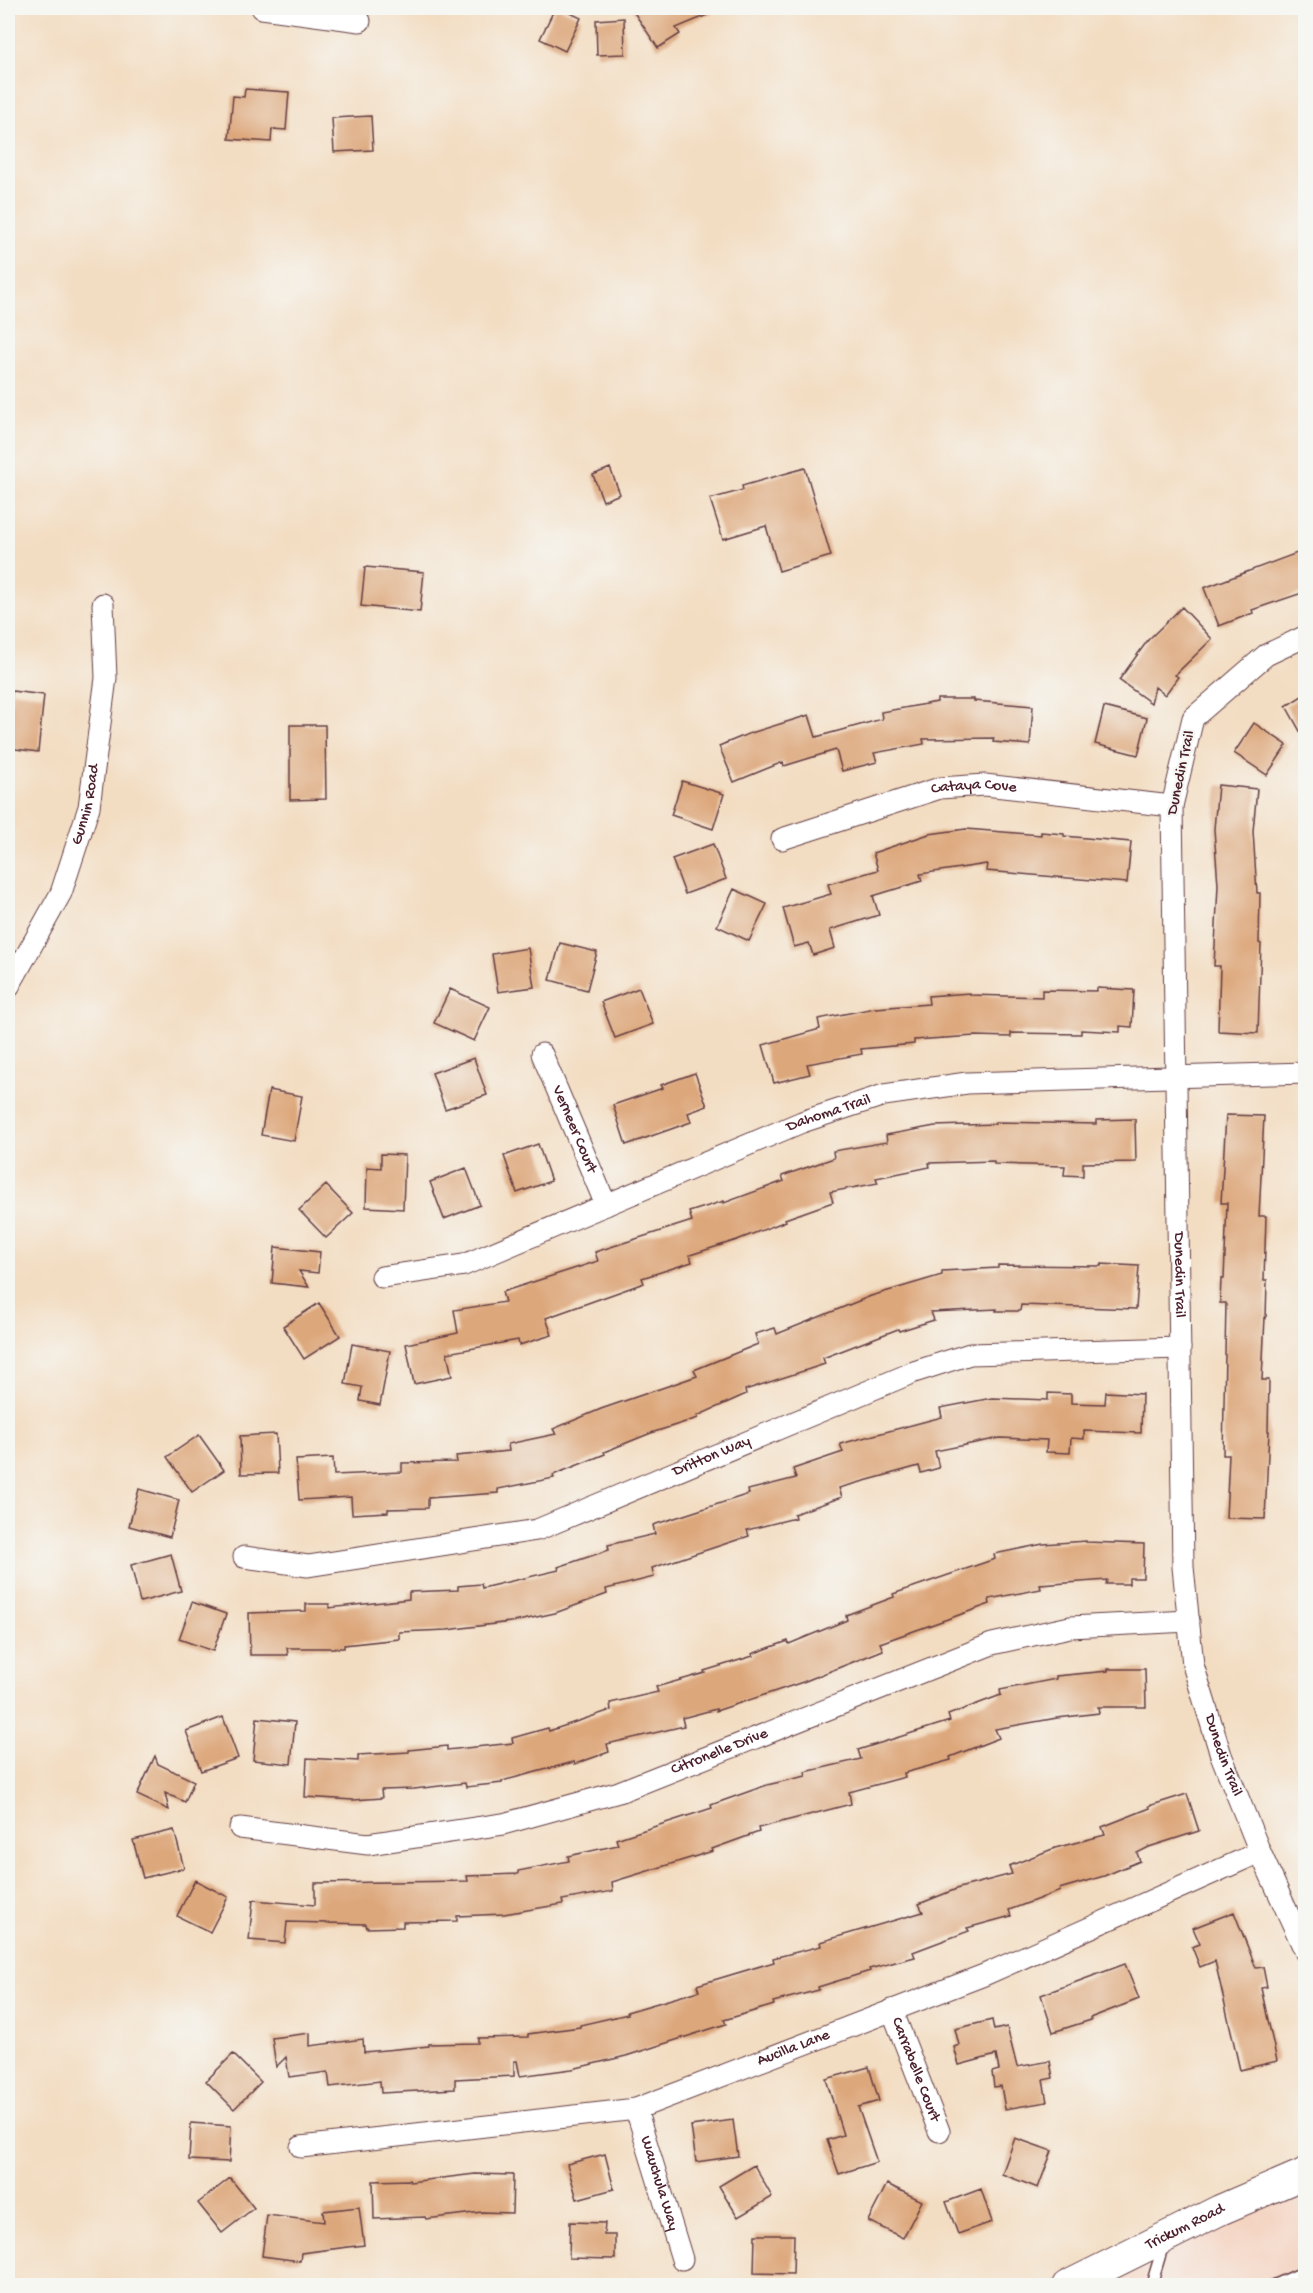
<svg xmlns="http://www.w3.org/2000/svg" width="1313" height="2293" font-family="'Gochi Hand',sans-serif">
  <rect width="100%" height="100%" fill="#f6f6f2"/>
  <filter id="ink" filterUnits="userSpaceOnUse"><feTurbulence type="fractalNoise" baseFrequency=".0167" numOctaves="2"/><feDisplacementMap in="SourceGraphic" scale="12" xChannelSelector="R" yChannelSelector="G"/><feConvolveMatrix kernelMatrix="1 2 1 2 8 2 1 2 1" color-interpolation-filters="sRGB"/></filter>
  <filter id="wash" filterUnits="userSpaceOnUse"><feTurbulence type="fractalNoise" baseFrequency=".008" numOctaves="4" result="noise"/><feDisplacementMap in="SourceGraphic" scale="24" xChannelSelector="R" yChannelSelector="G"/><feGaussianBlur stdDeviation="1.35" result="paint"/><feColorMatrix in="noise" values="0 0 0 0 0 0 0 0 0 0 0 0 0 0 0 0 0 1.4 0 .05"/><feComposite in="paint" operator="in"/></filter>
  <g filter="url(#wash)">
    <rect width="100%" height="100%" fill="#f3ddc2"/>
    <path fill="#f4d3c1" d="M1305 2159V2285H1060Z"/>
    <g id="blocks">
      <path fill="#dda77b" d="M555 8H560L581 18 565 51 540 39Z
        M631 8H724L676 28 680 34 658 48Z
        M624 18 625 54 597 55 596 20Z
        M245 89 289 92 286 130 272 129 271 142 229 139 233 96 244 97Z
        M371 116 373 150 334 152 332 118Z
        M610 468 620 494 603 501 593 475Z
        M805 468 831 556 779 571 766 526 723 539 710 499 743 490 742 486Z
        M1305 550V592L1252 610 1253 613 1219 626 1204 588Z
        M365 567 424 572 420 612 361 606Z
        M1182 607 1212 639 1175 675 1178 677 1165 695 1155 687 1151 703 1119 680 1148 640Z
        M12 691 44 695 38 752 8 748V727Z
        M1305 694V740L1286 706Z
        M937 699H974V701L1033 706 1030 745 993 742 994 738 923 739 924 744 874 753 877 762 842 771 836 750 784 766 783 762 734 782 719 746 748 734 809 715 816 737 882 719 881 712 937 702Z
        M1104 707 1147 718 1138 755 1095 744Z
        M1254 723 1287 745 1267 775 1234 753Z
        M290 725H325L326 799 290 800Z
        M682 781 724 794 713 829 671 815Z
        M1218 785 1257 789 1253 831 1257 893H1260L1259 943 1261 944 1258 1033 1218 1031 1220 966H1214L1218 885 1214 829Z
        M966 829 1041 835V832L1064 834V836L1131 842 1127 883 986 871 987 864 920 874 922 881 873 896 879 915 830 930 835 948 813 955 809 943 794 947 783 908 831 894 828 884 878 870 873 853 929 834Z
        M713 844 726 879 685 894 672 859Z
        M734 889 767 904 749 941 717 926Z
        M560 943 597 952 587 990 550 980Z
        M528 948 534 987 498 992 492 954Z
        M639 988 653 1024 615 1038 601 1002Z
        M1097 988 1134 990 1132 1027 1120 1026V1032L1081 1030V1034L1011 1033V1037L975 1036 914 1040V1044L861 1049 862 1054 807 1064 810 1074 774 1083 763 1045 820 1029 818 1019 875 1008 929 1004 928 996 970 993V995L1042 997V990L1097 991Z
        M450 989 490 1007 474 1041 434 1023Z
        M474 1058 487 1095 445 1109 432 1073Z
        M695 1073 707 1106 688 1113 691 1122 626 1145 613 1105 663 1088 661 1085Z
        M269 1090 302 1096 294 1141 261 1135Z
        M1226 1115 1264 1116 1259 1216H1266L1264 1280H1267L1266 1318 1265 1317 1262 1380H1269L1268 1431H1269L1265 1519 1226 1518 1229 1455H1223L1226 1303H1220L1221 1279H1224L1227 1203H1221Z
        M1135 1119 1136 1162 1083 1163V1176L1064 1175 1065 1166 994 1164V1161L929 1163 930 1167 876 1178 878 1183 830 1192 833 1202 785 1219 786 1221 737 1240 690 1255 692 1262 642 1278 644 1283 546 1318 552 1335 519 1345 518 1340 447 1353 452 1376 414 1384 406 1344 458 1333 454 1310 505 1302 502 1292 598 1261 595 1252 692 1221 689 1212 724 1201V1203L784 1181 782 1176 834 1158 833 1151 887 1142 886 1135 935 1126 995 1124V1122L1096 1124V1120Z
        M538 1144 551 1181 517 1193 504 1156Z
        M381 1154 405 1155 403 1209 366 1207 367 1167 381 1168Z
        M466 1168 480 1205 444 1219 430 1182Z
        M326 1185 353 1213 326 1238 299 1210Z
        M275 1247 320 1252 318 1273 299 1271 309 1287 272 1283Z
        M1101 1264 1139 1266 1136 1309 1021 1305 1020 1311H996L997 1309 931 1312 934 1320 899 1331 898 1329 823 1358 825 1364 745 1390 746 1394 697 1416 698 1418 651 1433 604 1452 605 1454 553 1475 554 1478 498 1489V1493L428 1498V1508L388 1509V1512L352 1514 351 1497 299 1500 296 1460 333 1458 334 1475 402 1472V1463L457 1462 456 1456 509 1451 508 1444 556 1434 553 1429 601 1409 697 1376 694 1370 758 1344 755 1334 775 1328 777 1334 871 1296 942 1275V1271L998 1268V1265L1101 1266Z
        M319 1303 340 1336 304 1359 283 1326Z
        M352 1344 390 1351 380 1405 360 1401 362 1387 345 1384Z
        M1106 1392 1142 1394 1141 1433 1084 1431V1439L1071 1438 1070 1453 1046 1452 1047 1440 1000 1438 935 1451 939 1468 921 1473 919 1466 839 1488 842 1497 794 1514 795 1518 747 1530 749 1536 652 1568 654 1577 606 1589 607 1594 555 1613 518 1621 447 1630 399 1632V1639L344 1645V1648H287L288 1655H250L249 1613 306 1611V1604H329V1608L409 1599V1592L458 1590V1586L481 1584 482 1588 559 1570 558 1567 609 1550 608 1545 655 1534 653 1525 749 1494 748 1490 796 1478 793 1469 843 1452 840 1444 942 1417 940 1408 992 1398 1048 1400V1393L1071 1394V1403L1105 1404Z
        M276 1434 278 1473 241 1474 240 1436Z
        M199 1435 224 1470 192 1492 167 1457Z
        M139 1489 179 1500 170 1537 129 1526Z
        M1086 1541V1542L1144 1544 1143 1578H1129V1584H1106L1107 1580 1040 1585 1041 1589 989 1599 990 1604 880 1643 883 1650 803 1682 716 1711V1709L682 1718 684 1726 607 1744 609 1752 575 1764 574 1762 502 1781V1783L466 1787 465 1783 414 1789 381 1790 382 1798 353 1800 305 1797 307 1758 358 1761V1755L409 1752V1750L447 1746V1750L513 1743 512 1738 548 1728 549 1731 611 1710 610 1703 658 1692 656 1687 705 1673 704 1671 753 1656 752 1654 788 1641 789 1644 847 1620 846 1615 894 1597 893 1594 995 1559 994 1554 1043 1544Z
        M171 1554 181 1591 140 1602 131 1565Z
        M192 1602 226 1614 213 1651 179 1639Z
        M1108 1669H1145L1146 1707H1098L1099 1713 1057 1718 995 1729 999 1738 950 1757 951 1760 904 1773 905 1777 849 1792 851 1804 758 1828 759 1832 712 1849 713 1851 612 1882 613 1891 562 1900 563 1904 504 1914 457 1916V1921L403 1922V1927L367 1928 366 1924 287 1922 285 1943 249 1940 253 1900 315 1905V1883L468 1881 467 1876 518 1874V1871L569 1861 568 1856 618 1845 616 1839 712 1808 711 1805 767 1785 806 1776 805 1772 861 1759 858 1750 950 1721 948 1715 1001 1695 1000 1690 1056 1679V1676L1108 1671Z
        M223 1717 238 1758 201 1771 186 1731Z
        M257 1718 295 1722 291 1764 253 1760Z
        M155 1756 158 1764 194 1781 185 1802 165 1793 169 1810 137 1795Z
        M1187 1794 1199 1831 1149 1847 1137 1853 1140 1861 1104 1876 1059 1889 1060 1891 1009 1910 1011 1916 967 1928 969 1931 913 1952 915 1957 869 1969 870 1971 818 1987 819 1990 773 2002 774 2005 724 2020 726 2024 626 2056 572 2069 520 2076 517 2061H514V2076L455 2079V2089L381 2093 380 2081 330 2087 328 2072 289 2077 286 2057 276 2067 272 2038 310 2033V2046L363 2039 364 2052 429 2046V2044L478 2043V2038L528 2037V2034L580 2027V2025L628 2014 627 2012 699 1991 697 1985 774 1962 773 1958 821 1946 820 1942 923 1912 919 1904 959 1888 1012 1874 1009 1866 1055 1848 1105 1835 1102 1827 1150 1808 1149 1806Z
        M174 1830 184 1868 143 1878 133 1840Z
        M195 1880 228 1897 210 1932 177 1916Z
        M1234 1912 1256 1968 1263 1967 1267 1987 1261 1988 1277 2061 1240 2070 1215 1961 1200 1967 1192 1947 1200 1944 1193 1928Z
        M1125 1964 1139 1999 1090 2018 1091 2020 1053 2032 1041 1995Z
        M992 2020 994 2030 1007 2027 1017 2067 1050 2061 1053 2078 1043 2080 1047 2102 1005 2109 1001 2086 994 2087 992 2072 999 2070 996 2055 959 2065 954 2047 959 2045 955 2029Z
        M233 2054 261 2082 234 2109 206 2081Z
        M869 2067 879 2101 858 2107 877 2162 839 2174 827 2140 843 2135 826 2079Z
        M733 2120 738 2156 696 2162 691 2126Z
        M191 2123 231 2126 229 2162 189 2160Z
        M1015 2138 1052 2151 1038 2188 1002 2174Z
        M605 2154 614 2189 577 2199 567 2164Z
        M754 2165 772 2197 738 2217 719 2186Z
        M475 2174 513 2175 512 2213 482 2212 426 2219 425 2217 374 2219 373 2181 409 2180 410 2182Z
        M230 2178 254 2208 222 2233 198 2203Z
        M887 2184 922 2201 903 2238 868 2221Z
        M981 2189 992 2222 958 2234 946 2202Z
        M359 2207 364 2245 301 2253 300 2261 262 2256 267 2215 324 2222 323 2211Z
        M570 2222 605 2223 604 2235H615V2259L569 2258Z
        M755 2235H794L793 2274 754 2273Z"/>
    </g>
  </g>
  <g filter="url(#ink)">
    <use href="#blocks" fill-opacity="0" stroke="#633c42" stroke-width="1.5"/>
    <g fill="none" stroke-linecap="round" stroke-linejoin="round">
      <defs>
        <path id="lane" d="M1151 2286 1163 2246
          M1272 2286 1306 2271"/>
        <g id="street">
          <path d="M262 8 360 21"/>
          <path id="s1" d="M1306 636 1266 655 1193 718 1172 806 1183 1567 1193 1665 1221 1755 1260 1852 1306 1953"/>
          <path id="s2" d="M782 839 940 788 985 785 1172 806"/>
          <path id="s3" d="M8 988 61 893 89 807 106 678 103 604"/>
          <path id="s4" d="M542 1054 606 1205"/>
          <path id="s5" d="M382 1277 464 1265 802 1122 884 1095 967 1083 1306 1073"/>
          <path id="s6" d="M244 1557 308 1566 537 1530 914 1372 970 1354 1180 1348"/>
          <path id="s7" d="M240 1828 368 1844 503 1824 619 1792 992 1644 1070 1627 1189 1621"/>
          <path id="s8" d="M892 2010 939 2131"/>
          <path id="s9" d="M636 2109 682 2259"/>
          <path id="s10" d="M301 2147 636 2109 984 1975 1260 1852"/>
        </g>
        <g id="secondary">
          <path id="s11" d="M1067 2286 1220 2210 1306 2173"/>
        </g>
      </defs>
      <use href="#lane" stroke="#633c42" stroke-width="13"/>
      <use href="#street" stroke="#633c42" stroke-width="23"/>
      <use href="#secondary" stroke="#633c42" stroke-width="32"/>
      <use href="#lane" stroke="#fff" stroke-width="10"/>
      <use href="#street" stroke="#fff" stroke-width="21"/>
      <use href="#secondary" stroke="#fff" stroke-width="30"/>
    </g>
  </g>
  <g text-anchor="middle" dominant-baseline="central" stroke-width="4.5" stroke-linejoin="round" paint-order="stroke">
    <g font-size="16" fill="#4a1f2b" stroke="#f6f6f2">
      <text transform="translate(1182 773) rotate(-78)">Dunedin Trail</text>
      <text stroke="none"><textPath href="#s2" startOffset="200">Cataya Cove</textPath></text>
      <text stroke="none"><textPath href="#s3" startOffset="201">Gunnin Road</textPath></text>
      <text stroke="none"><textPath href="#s5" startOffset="478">Dahoma Trail</textPath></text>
      <text stroke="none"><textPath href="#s4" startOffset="82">Verneer Court</textPath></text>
      <text stroke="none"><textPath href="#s1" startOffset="700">Dunedin Trail</textPath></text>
      <text stroke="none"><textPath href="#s6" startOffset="486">Dritton Way</textPath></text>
      <text stroke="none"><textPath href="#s7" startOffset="494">Citronelle Drive</textPath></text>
      <text stroke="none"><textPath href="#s1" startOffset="1186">Dunedin Trail</textPath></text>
      <text stroke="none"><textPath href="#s10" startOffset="506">Aucilla Lane</textPath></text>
      <text stroke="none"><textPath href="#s8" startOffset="64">Carrabelle Court</textPath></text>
      <text stroke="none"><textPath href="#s9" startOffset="78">Wauchula Way</textPath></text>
      <text stroke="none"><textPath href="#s11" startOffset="132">Trickum Road</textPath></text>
    </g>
  </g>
  <rect width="1313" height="2293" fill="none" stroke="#f6f6f2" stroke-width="30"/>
</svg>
